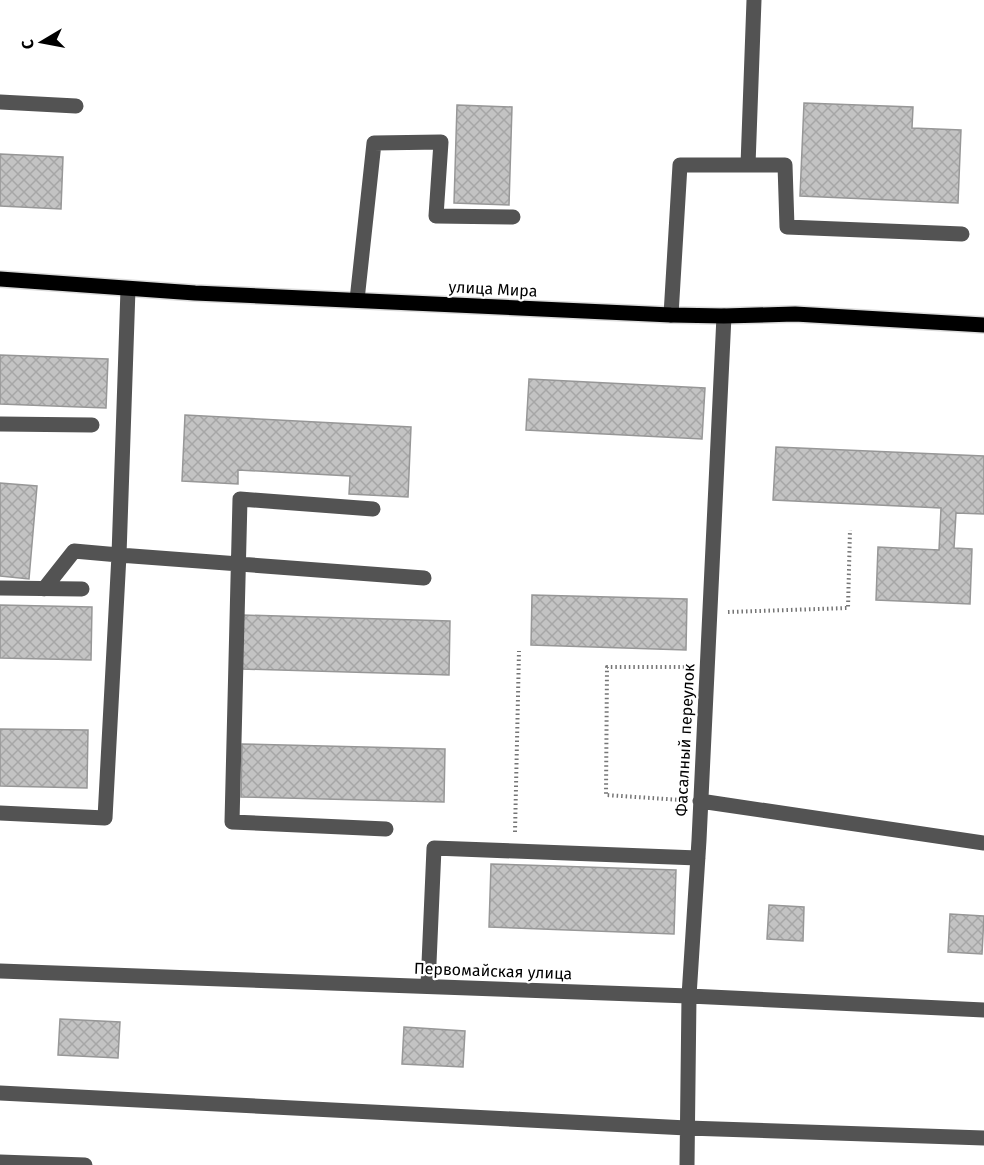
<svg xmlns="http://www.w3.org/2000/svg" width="984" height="1165" font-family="'Fira Sans',sans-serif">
  <defs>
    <pattern id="building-cross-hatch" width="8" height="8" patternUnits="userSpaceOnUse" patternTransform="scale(1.5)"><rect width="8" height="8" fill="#c3c3c3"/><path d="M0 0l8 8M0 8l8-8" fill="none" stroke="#a6a6a6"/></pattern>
  </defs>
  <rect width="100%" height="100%" fill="#fff"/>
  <path fill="url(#building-cross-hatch)" stroke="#979797" stroke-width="1.5" d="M804 103 913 107 912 128 961 130 958 203 800 196Z
    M457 105 512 107 509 205 454 203Z
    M0 154 63 157 61 209 0 206Z
    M0 355 108 359 106 408 0 404Z
    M529 379 705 388 702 439 526 430Z
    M185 415 411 427 408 497 349 494 350 476 238 470V484L182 481Z
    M776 447 984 456V514L956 513 954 548 972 549 970 604 876 600 878 547 939 550 941 508 773 500Z
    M0 483 37 486 29 579 0 576Z
    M532 595 687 599 686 650 531 645Z
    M0 605 92 607 91 660 0 658Z
    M243 615 450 621 449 675 242 669Z
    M0 729 88 730 87 788 0 786Z
    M242 744 445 749 444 802 241 797Z
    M491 864 676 870 674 934 489 927Z
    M769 905 804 907 803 941 767 939Z
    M950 914 984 916 982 954 948 952Z
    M60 1019 120 1022 118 1058 58 1055Z
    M404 1027 465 1031 463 1067 402 1064Z"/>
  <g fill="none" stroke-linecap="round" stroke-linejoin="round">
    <defs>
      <path id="major" d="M0 279 195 293 671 315 724 316 795 314 984 325"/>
    </defs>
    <use href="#major" stroke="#dbdbdb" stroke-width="18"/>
    <path stroke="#757575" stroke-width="4" stroke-dasharray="1.5 3" stroke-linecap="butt" d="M728 612 848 608 850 530
      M681 800 606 795 607 667H688
      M515 832 519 651"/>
    <path stroke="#535353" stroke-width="15" d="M0 102 76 106
      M748 165 754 0
      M357 300 374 143 441 142 436 216 513 217
      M671 315 680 165H785L787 227 962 234
      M0 424 92 425
      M373 509 240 499 232 822 386 829
      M0 588 82 589
      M44 589 74 551 119 555 424 578
      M700 801 984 843
      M0 813 105 818 119 555 128 289
      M0 971 689 996 984 1010
      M428 986 434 848 698 858
      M0 1093 687 1128 984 1138
      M0 1162 85 1165
      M687 1165 689 996 699 840 724 316"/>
    <use href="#major" stroke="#000" stroke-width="15"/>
  </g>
  <g text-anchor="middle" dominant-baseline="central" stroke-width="4.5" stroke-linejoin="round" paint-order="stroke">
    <g font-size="16" fill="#000" stroke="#fff">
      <text transform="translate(493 289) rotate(3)">улица Мира</text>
      <text transform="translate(685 740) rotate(-87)">Фасалный переулок</text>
      <text transform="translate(493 971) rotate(2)">Первомайская улица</text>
    </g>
  </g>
  <g transform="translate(42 42) rotate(260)" stroke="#ffffff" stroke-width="4.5" paint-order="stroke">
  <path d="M0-4.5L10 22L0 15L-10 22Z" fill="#000000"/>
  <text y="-9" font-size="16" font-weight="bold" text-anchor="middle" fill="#000000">С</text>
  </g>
</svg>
